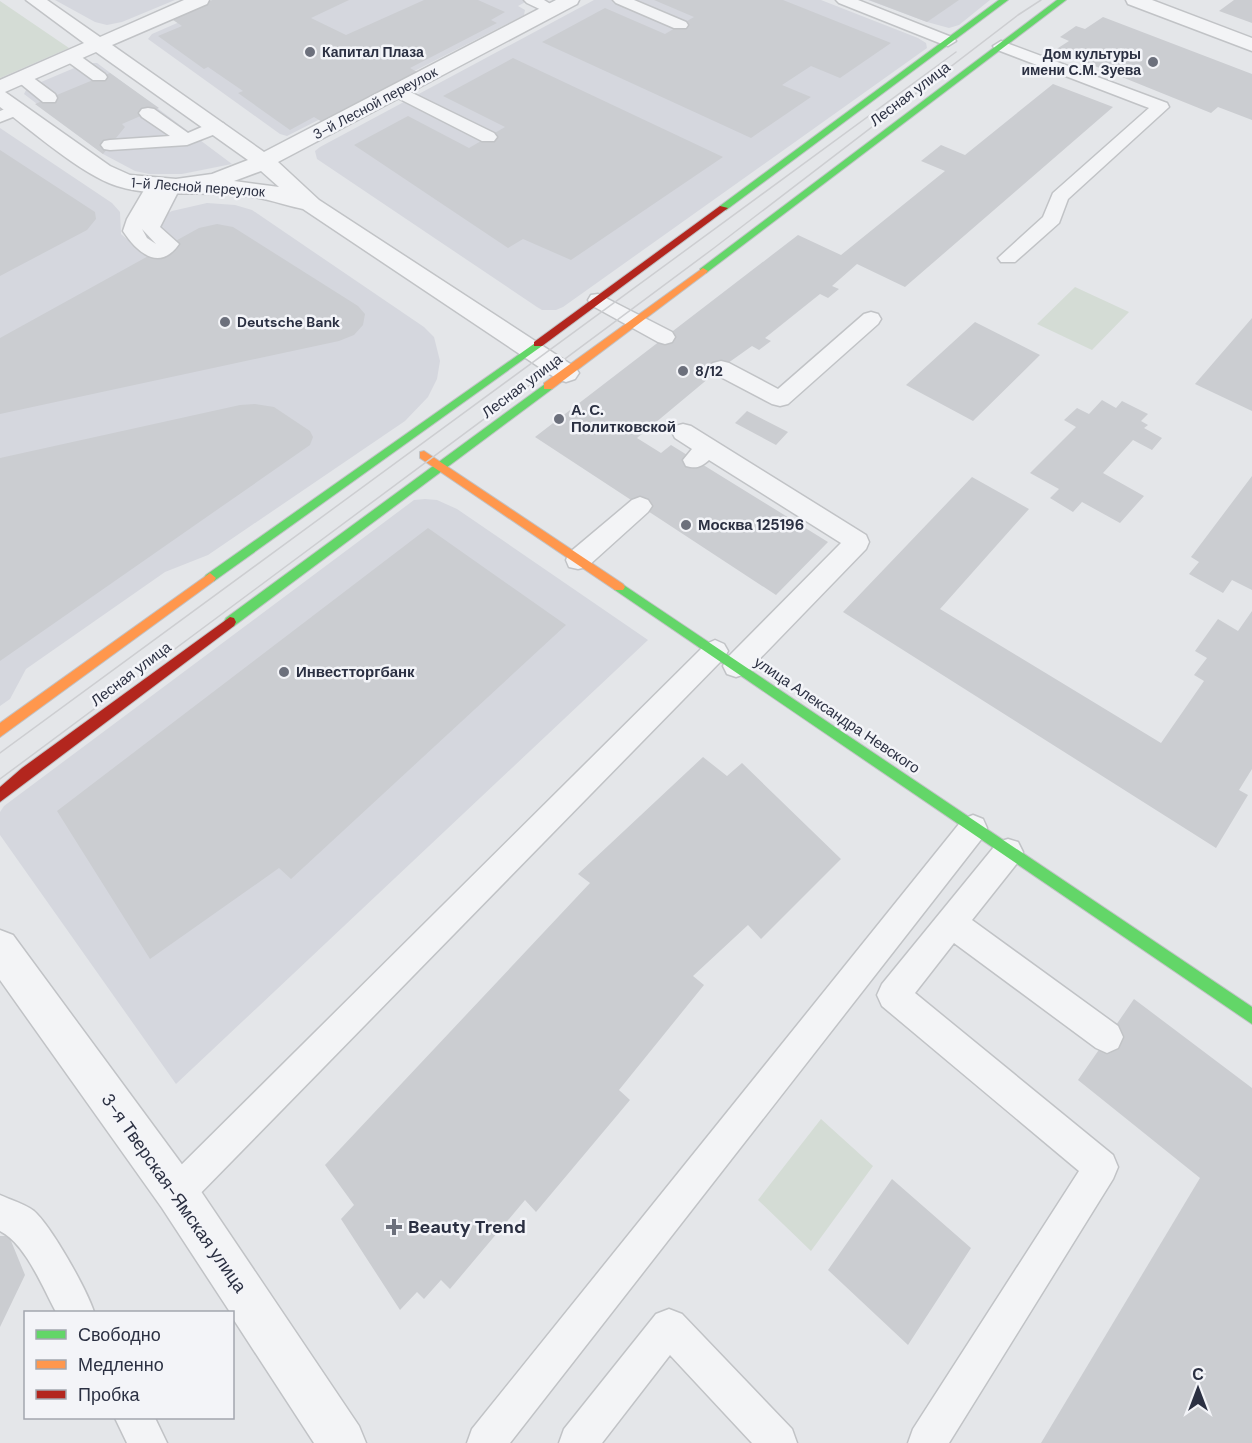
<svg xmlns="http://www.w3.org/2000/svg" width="1252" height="1443" font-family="'DM Sans',sans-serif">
  <rect width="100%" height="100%" fill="#e4e6e9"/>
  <path fill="#d5d7de" d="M55 0H175L122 22 107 25 95 22Z
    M230 0H529L518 6 525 10 524 15 287 136 280 134 148 39 152 34Z
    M594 0H821L918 38 926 43 927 48 563 307 556 310H542L537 307 317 159 315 151 320 147Z
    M868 0H990L959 25 949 28 927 22Z
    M86 63H97L232 164 182 174H149L135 171 103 154 24 94 27 88Z
    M0 128 112 203 120 212 121 234 147 256 176 240 163 231 160 225 166 214 172 211 207 203 235 205 252 210 424 327 434 337 440 361 437 379 428 397 405 421 208 555 165 572 26 669 10 699 0 706Z
    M425 499 437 500 457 509 648 640 176 1084 0 835V812L4 806 414 500Z"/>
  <path fill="#d4dcd5" d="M0 1 69 48 0 78Z
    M1075 287 1129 312 1092 350 1037 324Z
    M821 1119 873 1166 811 1251 758 1200Z"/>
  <path fill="#cbcdd1" d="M212 0H349L311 18 346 35 424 0H478L505 12 491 20 497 23 410 68 419 73 324 123 314 117 290 130 238 93 243 91 208 67 204 69 158 36 182 26 170 18Z
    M654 0H783L891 43 840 78 811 66 782 85 811 97 751 138 542 42 605 8 665 34 694 17Z
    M869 0H959L927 22Z
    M1234 0H1252V23L1219 11Z
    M1103 17 1252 74V120L1218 107 1211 113 1055 50 1069 41 1060 37 1076 26 1085 29Z
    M513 58 723 157 571 260 523 239 508 248 354 145 408 116 469 148 505 127 443 96Z
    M110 73 159 108 122 124 125 127 103 154 35 104Z
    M1053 84 1113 107 905 287 857 264 832 286 839 289 828 298 820 294 765 338 771 341 759 350 752 346 721 368 637 438 661 453 671 445 828 542 776 595 535 437 798 235 841 255 945 171 921 161 941 145 965 155Z
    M0 150 95 212 96 219 87 230 0 276Z
    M217 224 233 227 358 306 365 314 363 325 354 335 339 341 0 414V338L199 228Z
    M1252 318V411L1195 384Z
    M975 322 1040 355 973 421 906 385Z
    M1102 400 1116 408 1122 401 1148 414 1141 421 1148 425 1144 428 1162 438 1152 450 1133 440 1103 473 1144 496 1120 523 1082 502 1073 512 1050 498 1059 489 1030 473 1076 427 1064 420 1077 408 1089 414Z
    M255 404 274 407 310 431 313 437 310 445 0 661V458L240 405Z
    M747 411 788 432 776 445 735 423Z
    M1252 476V590L1232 580 1223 593 1189 574 1199 562 1191 557Z
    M972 477 1029 509 940 609 1161 743 1204 681 1194 675 1207 658 1195 651 1218 619 1238 631 1252 611V769L1239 790 1248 795 1216 848 843 612Z
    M428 528 566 625 291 879 279 868 150 959 57 811Z
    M703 757 727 776 742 763 841 859 761 939 748 925 693 976 704 985 619 1090 630 1100 536 1212 525 1200 450 1289 441 1280 424 1299 417 1292 400 1310 341 1219 354 1205 325 1165 590 883 578 874Z
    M1134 999 1252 1088V1443H1041L1200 1178 1078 1080Z
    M892 1179 971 1248 908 1345 828 1270Z
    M0 1236H9L25 1275 0 1327Z"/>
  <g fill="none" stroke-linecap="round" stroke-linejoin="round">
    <defs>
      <path id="lane" d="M524 0H544L560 10 552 15 527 3Z
        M613 0H634L686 22 688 25 686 28H674L616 3Z
        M836 0H858L954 38 956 41 948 46 942 44 839 3Z
        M1001 41 1167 103 1169 107 1068 199 1059 223 1015 262H1001L998 258 1043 217 1053 193 1149 108 995 49 993 46Z
        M70 51 76 53 105 74 107 77 105 80H93L64 59 62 56 64 53Z
        M22 72 28 74 55 94 57 98 55 102H43L16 80 14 77Z
        M398 86 494 133 497 137 494 141H482L392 95 390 91Z
        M17 104 23 105 25 109 23 113 0 122V111Z
        M148 108 154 109 188 133 211 123H223L226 127 223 131 187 145 110 150 104 149 101 145 104 141 110 140 170 136 142 117 139 113 142 109Z
        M156 180 164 184 172 181 178 182 181 186 160 227 179 244C159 273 136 251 123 231L127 219 147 185 150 181ZM142 229 156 244 147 238Z
        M598 294 672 332 675 337 672 342 665 344 658 342 591 305 588 300 591 295Z
        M871 312 878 314 881 319 878 324 788 404 780 406 772 404 713 373 710 368 713 363 721 361 729 363 778 389 864 314Z
        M683 424 691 426 866 535 869 542 866 549 745 674 736 677 727 674 723 666 727 658 841 543 709 460C701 467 696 469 686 466L683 460 692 449 675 438 672 432 675 426Z
        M640 497 648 500 652 506 648 512 587 567 578 569 569 567 566 560 569 553 632 500Z
        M715 640 724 644 728 651 724 658 189 1205 177 1210 165 1205 160 1193 165 1181 706 644Z
        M973 815 983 819 987 828 983 837 510 1443H467L472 1429 963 819Z
        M1008 839 1018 842 1023 852 1018 862 972 920 1118 1026 1123 1037 1118 1048 1107 1053 1096 1048 954 943 915 993 1113 1155 1118 1167 1113 1179 949 1443H908L913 1429 1079 1171 882 1006 877 995 882 984 998 842Z
        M0 1195C11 1200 25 1204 34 1211 52 1227 87 1290 94 1312H56C43 1288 25 1243 0 1231Z
        M669 1309 682 1314 792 1429 797 1443H752L670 1355 602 1443H559L564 1429 656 1314Z
        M115 1418H155L167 1443H127Z"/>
      <path id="street" d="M26 0H47L100 37 184 0H209L207 4 112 45 264 152 556 0H579L577 4 278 162 319 200 575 367 579 373 575 379 566 382 557 379 303 209C281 204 262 197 240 195 200 191 156 198 117 186 82 175 31 130 0 107V80L84 43ZM96 52 248 160 212 174 176 179 130 175 110 166 5 92ZM261 171 279 187 234 181Z
        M1126 0H1152L1252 38V51L1128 4Z
        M0 930 13 935 192 1178 359 1426 366 1443H314L232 1317V1312H230L162 1208 0 980Z"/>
      <path id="fast" d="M999 0H1008L726 210H720V206Z
        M1057 0H1066L706 273H700V269Z
        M538 341 543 344 542 346 214 581H206L204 578 206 575Z
        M548 382 552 383V389L234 626H226L224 622 226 618Z
        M619 582 1252 1007V1024L615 590 613 587Z"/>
      <path id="slow" d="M703 268 708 271 706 273 552 389H544V383Z
        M424 451 623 584 625 587 623 590H615L420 458V452Z
        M210 573 216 578 214 581 0 737V723Z"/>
      <path id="jam" d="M720 206 728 208 542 346H534V342Z
        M230 617 234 618 236 622 234 626 0 802V787L22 768Z"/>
    </defs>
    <use href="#lane" stroke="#c1c3c6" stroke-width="3"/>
    <use href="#street" stroke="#c1c3c6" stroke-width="3"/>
    <use href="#fast" stroke="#c1c3c6" stroke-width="2"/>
    <use href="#slow" stroke="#c1c3c6" stroke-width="2"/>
    <use href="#jam" stroke="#c1c3c6" stroke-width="2"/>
    <use href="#lane" fill="#f3f4f6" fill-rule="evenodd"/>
    <use href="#street" fill="#f3f4f6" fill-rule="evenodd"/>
    <use href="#fast" fill="#63d668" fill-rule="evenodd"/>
    <use href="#slow" fill="#ff974d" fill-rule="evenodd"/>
    <use href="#jam" fill="#b3261e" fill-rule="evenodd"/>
    <path stroke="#cdced1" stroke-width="1.5" d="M0 753 956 52
      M0 779 714 248 1018 15 1041 0"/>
  </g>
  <g fill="#6c707c" stroke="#f3f4f8" stroke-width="2">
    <circle cx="310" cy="52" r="6"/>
    <circle cx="1153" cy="62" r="6"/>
    <circle cx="225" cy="322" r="6"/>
    <circle cx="683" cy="371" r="6"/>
    <circle cx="559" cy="419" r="6"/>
    <circle cx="686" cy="525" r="6"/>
    <circle cx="284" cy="672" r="6"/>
    <path d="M391 1218h6v6h6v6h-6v6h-6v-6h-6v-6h6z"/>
  </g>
  <g text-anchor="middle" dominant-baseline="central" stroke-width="5" stroke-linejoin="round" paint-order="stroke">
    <g font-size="14" font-weight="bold" fill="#2b3042" stroke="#f3f4f8" text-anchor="start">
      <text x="322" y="52">Капитал Плаза</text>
      <text x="1141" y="54" text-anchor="end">Дом культуры<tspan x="1141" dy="16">имени С.М. Зуева</tspan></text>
      <text x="237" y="322">Deutsche Bank</text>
      <text x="695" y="371">8/12</text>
    </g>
    <g font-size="14" fill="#2b3042" stroke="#f3f4f8">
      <text transform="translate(375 103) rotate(-28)">3-й Лесной переулок</text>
      <text transform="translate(198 187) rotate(4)">1-й Лесной переулок</text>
    </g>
    <g font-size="15" fill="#2b3042" stroke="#f3f4f8">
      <text transform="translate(910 94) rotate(-37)">Лесная улица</text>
      <text transform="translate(522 386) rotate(-37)">Лесная улица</text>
      <text transform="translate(131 674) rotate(-37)">Лесная улица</text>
      <text transform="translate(837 715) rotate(34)">улица Александра Невского</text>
    </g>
    <g font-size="15" font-weight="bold" fill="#2b3042" stroke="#f3f4f8" text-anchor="start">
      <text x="571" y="410">А. С.<tspan x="571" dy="17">Политковской</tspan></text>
      <text x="698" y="525">Москва 125196</text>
      <text x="296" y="672">Инвестторгбанк</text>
    </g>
    <g font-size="18" fill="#2b3042" stroke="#f3f4f8">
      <text transform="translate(174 1193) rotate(55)">3-я Тверская-Ямская улица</text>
    </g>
    <g font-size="18" font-weight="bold" fill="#2b3042" stroke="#f3f4f8" text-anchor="start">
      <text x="408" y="1227">Beauty Trend</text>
    </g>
  </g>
  <rect x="24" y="1311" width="210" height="108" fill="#f3f4f8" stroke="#a3a6af" stroke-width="1.5"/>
  <rect x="36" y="1330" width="30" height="9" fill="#63d668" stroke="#a3a6af" stroke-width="1.5"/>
  <text x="78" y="1341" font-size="18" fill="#2b3042">Свободно</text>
  <rect x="36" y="1360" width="30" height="9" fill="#ff974d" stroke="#a3a6af" stroke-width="1.5"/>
  <text x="78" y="1371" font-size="18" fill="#2b3042">Медленно</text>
  <rect x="36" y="1390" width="30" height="9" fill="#b3261e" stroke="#a3a6af" stroke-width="1.5"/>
  <text x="78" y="1401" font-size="18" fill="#2b3042">Пробка</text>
  <g transform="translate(1198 1389)" stroke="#f3f4f8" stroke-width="4.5" paint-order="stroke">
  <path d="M0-4.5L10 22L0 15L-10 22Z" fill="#2b3042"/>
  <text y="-9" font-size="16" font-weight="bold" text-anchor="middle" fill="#2b3042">С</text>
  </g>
</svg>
